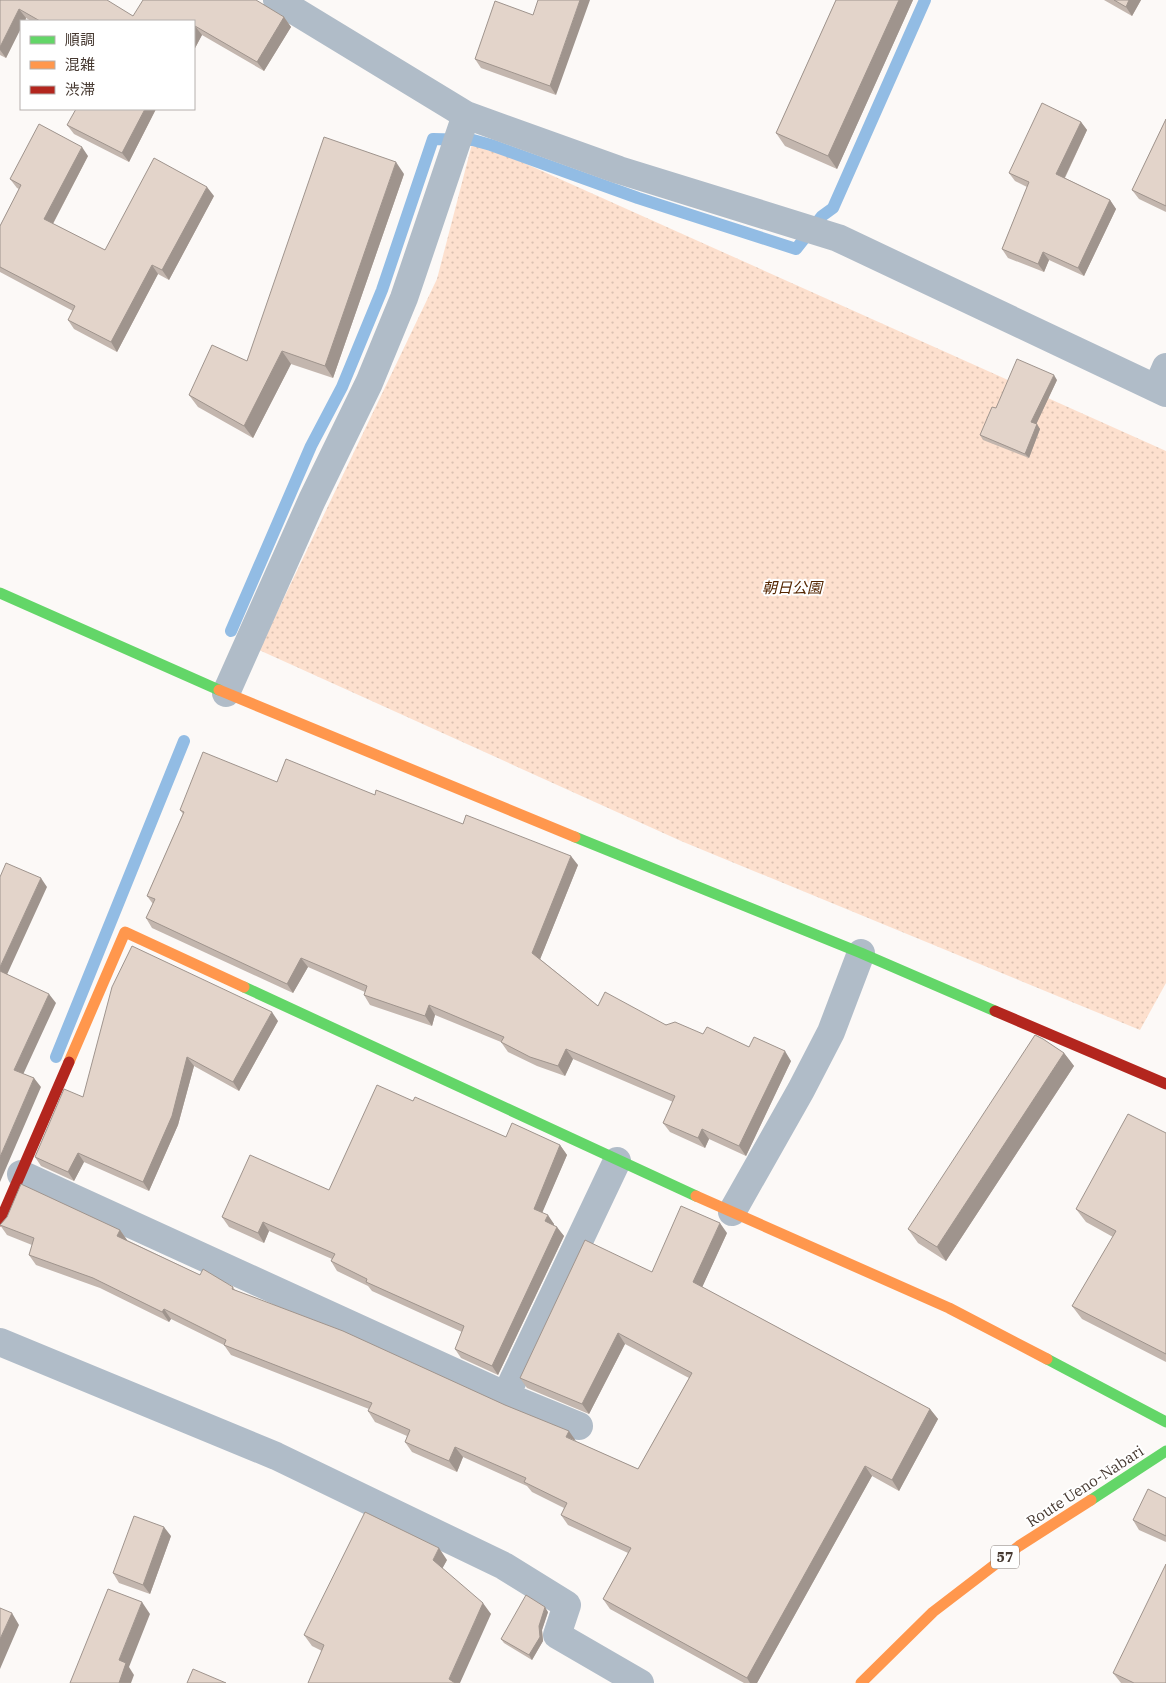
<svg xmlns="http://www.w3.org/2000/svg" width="1166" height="1683" font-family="'IBM Plex Serif','Noto Sans JP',serif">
  <defs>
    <pattern id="green-dots" width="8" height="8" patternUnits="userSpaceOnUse" patternTransform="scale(1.25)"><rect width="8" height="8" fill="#fde0ce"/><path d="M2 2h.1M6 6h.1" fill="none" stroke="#dac1b1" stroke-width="1.8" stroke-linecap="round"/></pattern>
  </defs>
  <rect width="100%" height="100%" fill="#fcf9f7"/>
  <path fill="url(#green-dots)" d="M473 140 1166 451V983L1140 1030 681 841 259 650 437 279Z"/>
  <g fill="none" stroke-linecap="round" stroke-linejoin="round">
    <path stroke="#92bce4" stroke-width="12" d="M231 631 311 446 342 387 382 290 433 139 473 140 491 145 638 198 796 249 822 216 833 208 925 0
      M56 1057 184 741"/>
    <path stroke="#b0bcc8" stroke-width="28" d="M277 0 466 115 619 170 838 238 1166 393
      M1157 388 1166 367
      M226 693 312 500 369 383 404 298 466 115
      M21 1174 518 1401 579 1426
      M732 1212 801 1090 831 1032 861 953
      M0 1342 276 1456 504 1566 567 1605 557 1635 640 1683
      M506 1395 617 1161"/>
    <path stroke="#63d668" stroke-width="11" d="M0 593 219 690
      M575 837 861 953 995 1011
      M244 987 696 1196
      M1047 1359 1166 1422
      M1091 1500 1166 1451"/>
    <path stroke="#ff974d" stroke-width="11" d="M219 690 575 837
      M69 1062 125 932 244 987
      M696 1196 949 1308 1047 1359
      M861 1683 933 1612 1019 1546 1091 1500"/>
    <path stroke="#b3261e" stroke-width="11" d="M995 1011 1166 1084
      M0 1221 69 1062"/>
  </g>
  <path fill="#c3b6ae" d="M0 0 133 16 284 17 291 27 264 71 202 35 194 50V21H31L26 18 25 21H21V28L6 58 0 55Z
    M836 0H913L837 169 785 146 776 133Z
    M1104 0H1141L1132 16Z
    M533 15 556 95 481 68 475 59Z
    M156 109 129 162 74 134 67 125Z
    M1166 119V212L1139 199 1132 190Z
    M1081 122 1087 130 1065 178 1110 200 1116 209 1084 276 1049 260 1044 272 1008 258 1002 249 1027 187 1015 181 1009 173Z
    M88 156 53 224 105 250 214 196 169 280 158 274 117 352 74 329 68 320 73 311 0 272V226L19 189 17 188 10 179Z
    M404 174 333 378 291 364 253 438 198 407 189 395 247 361Z
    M1057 380 1036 424 1040 429 1029 458 983 440 980 435 996 408Z
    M277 782 375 795 463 824 578 865 540 959 598 1006 749 1047 791 1061 746 1156 709 1139 705 1148 670 1132 663 1123 673 1102 573 1059 565 1076 537 1066 508 1052 501 1042 435 1015 432 1026 370 1005 364 995 365 992 308 967 293 993 152 928 146 918 153 904 147 896 183 814 180 810Z
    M278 1021 239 1091 194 1066 178 1125 149 1191 84 1162 74 1181 41 1166 35 1157 83 1097Z
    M1064 1053 1074 1066 946 1261 918 1243 908 1229Z
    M413 1101 506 1137 560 1145 567 1155 542 1212 554 1224V1225L564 1236 498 1375 461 1358 455 1349 462 1332 372 1291 368 1286 337 1271 331 1261 332 1259 269 1231 264 1243 229 1227 222 1217 329 1190Z
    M1166 1133V1362L1082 1319 1072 1306 1113 1237 1086 1222 1076 1209Z
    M0 1225 120 1230 127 1240 200 1275 233 1287 235 1290 638 1469 689 1378 625 1344 589 1414 527 1388 520 1378 652 1272 727 1233 702 1287 930 1409 938 1419 899 1491 872 1476 757 1683H744L610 1609 603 1599 628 1553 568 1525 561 1515 564 1508 532 1492 527 1486 463 1457 457 1472 412 1452 405 1442 407 1436 375 1422 368 1411 369 1409 231 1355 224 1345 171 1319 169 1322 100 1288 36 1265 29 1255 32 1245 7 1235Z
    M1166 1498V1542L1139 1530 1133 1520Z
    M171 1536 150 1594 119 1583 113 1573Z
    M447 1560 442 1568 491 1614 322 1651 312 1646 304 1635Z
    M548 1612 542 1630 543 1641 532 1660 504 1643 501 1639Z
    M1113 1673 1166 1683H1121Z"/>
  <path fill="#9f948d" d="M580 0H590L556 95 550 86Z
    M899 0H913L837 169 828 156Z
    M1129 0H1141L1132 16 1126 7Z
    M19 9 26 18 25 21H21V28L6 58 0 50V47Z
    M284 17 291 27 264 71 257 62Z
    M195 26 202 35 194 50V29Z
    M145 109H156L129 162 122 153Z
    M1081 122 1087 130 1062 183 1056 174Z
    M82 147 88 156 50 229 44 219Z
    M396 162 404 174 333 378 325 366Z
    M207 187 214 196 169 280 162 270Z
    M1110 200 1116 209 1084 276 1078 268Z
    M1043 252 1049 260 1044 272 1038 264Z
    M152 265 158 274 117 352 111 342Z
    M282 351 291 364 253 438 244 426Z
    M1054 375 1057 380 1035 427 1031 422Z
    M1037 424 1040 429 1029 458 1025 454Z
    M571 856 578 865 539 962 532 953Z
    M41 878 47 887 5 979 0 972V967Z
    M301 958 308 967 293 993 287 984Z
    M49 994 56 1003 21 1079 14 1070Z
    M429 1005 435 1015 432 1026 425 1016Z
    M272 1012 278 1021 239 1091 233 1082Z
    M566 1049 573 1059 565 1076 558 1066Z
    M785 1051 791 1061 746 1156 739 1146Z
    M1064 1053 1074 1066 946 1261 937 1247Z
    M187 1057 194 1066 178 1125 149 1191 143 1182Z
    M34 1078 41 1087 0 1182V1157Z
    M702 1129 709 1139 705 1148 698 1138Z
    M560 1145 567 1155 540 1218 534 1209Z
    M78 1153 84 1162 74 1181 68 1172Z
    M548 1215 554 1224 552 1230 545 1221Z
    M263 1222 269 1231 264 1243 258 1233Z
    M720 1223 727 1233 700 1292 693 1282Z
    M557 1227 564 1236 498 1375 492 1366Z
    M120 1230 127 1240 124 1246 117 1236Z
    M164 1309 171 1319 169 1322 162 1312Z
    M618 1333 625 1344 589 1414 582 1404Z
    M930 1409 938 1419 899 1491 892 1480Z
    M569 1431 576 1441 566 1437Z
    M455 1447 463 1457 457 1472 449 1461Z
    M865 1466 872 1476 757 1683H750L747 1678Z
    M164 1527 171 1536 150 1594 143 1585Z
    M439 1548 447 1560 441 1571 433 1560Z
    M142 1602 150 1614 129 1667 134 1675 131 1683H119V1660Z
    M483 1603 491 1614 460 1683H451L449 1679Z
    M545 1607 548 1612 542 1630 543 1641 532 1660 529 1655Z
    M12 1613 19 1625 0 1669V1639Z"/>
  <path fill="#e3d4ca" stroke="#9f948d" d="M0 0H107L133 16 143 0H256L284 17 257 62 195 26 194 29V21H40L19 9 0 47Z
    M538 0H580L550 86 475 59 495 1 533 15Z
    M836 0H899L828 156 776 133Z
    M1114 0H1129L1126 7Z
    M1042 103 1081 122 1056 174 1110 200 1078 268 1043 252 1038 264 1002 249 1029 182 1009 173Z
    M76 109H145L122 153 67 125Z
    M1166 119V206L1132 190Z
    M39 124 82 147 44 219 105 250 154 158 207 187 162 270 152 265 111 342 68 320 75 306 0 267V226L21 185 10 179Z
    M324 137 396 162 325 366 282 351 244 426 189 395 212 345 247 361Z
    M1017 359 1054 375 1031 422 1037 424 1025 454 980 435 992 407 996 408Z
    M203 752 277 782 286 759 375 795 376 790 463 824 466 815 571 856 532 953 598 1006 605 992 666 1025 675 1022 703 1034 707 1027 749 1047 754 1037 785 1051 739 1146 702 1129 698 1138 663 1123 675 1096 566 1049 558 1066 530 1057 501 1042 504 1037 429 1005 425 1016 364 995 367 986 301 958 287 984 146 918 155 899 147 896 184 812 180 810Z
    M6 863 41 878 0 967V877Z
    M132 946 272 1012 233 1082 187 1057 172 1116 143 1182 78 1153 68 1172 35 1157 64 1089 83 1097 112 987Z
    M0 971 49 994 14 1070 34 1078 0 1157Z
    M1035 1035 1043 1039 1064 1053 937 1247 908 1229Z
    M377 1085 413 1101 415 1097 506 1137 512 1123 560 1145 534 1209 548 1215 545 1221 557 1227 492 1366 455 1349 464 1326 366 1282 367 1279 331 1261 335 1254 263 1222 258 1233 222 1217 250 1155 329 1190Z
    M1128 1114 1166 1133V1354L1072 1306 1116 1231 1076 1209Z
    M21 1184 120 1230 117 1236 200 1275 203 1269 233 1287 232 1289 343 1331 505 1405 569 1431 566 1437 638 1469 692 1373 618 1333 582 1404 520 1378 585 1240 652 1272 681 1206 720 1223 693 1282 930 1409 892 1480 865 1466 747 1678 603 1599 631 1548 561 1515 567 1503 524 1482 526 1478 455 1447 449 1461 405 1442 410 1430 368 1411 372 1403 224 1345 226 1340 164 1309 162 1312 93 1278 29 1255 34 1238 0 1225 7 1217Z
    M1148 1489 1166 1498V1536L1133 1520Z
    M365 1512 439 1548 433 1560 483 1603 449 1679 455 1683H308L324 1645 304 1635Z
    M134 1516 164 1527 143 1585 113 1573Z
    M1166 1564V1683H1134L1113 1673Z
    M108 1589 142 1602 119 1660 126 1663 119 1683H70Z
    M526 1595 545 1607 539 1626 540 1637 529 1655 501 1639Z
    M0 1608 12 1613 0 1639Z
    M193 1669 226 1683H187Z"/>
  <g text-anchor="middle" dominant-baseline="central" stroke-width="4" stroke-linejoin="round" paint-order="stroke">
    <rect fill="#fff" stroke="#7e746f" stroke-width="1" x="991" y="1545.5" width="28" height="23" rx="4"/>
    <g font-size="14" font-weight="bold" fill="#463931">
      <text x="1005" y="1557">57</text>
    </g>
    <g font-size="15" font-style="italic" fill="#542600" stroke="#fff">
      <text x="792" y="587">朝日公園</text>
    </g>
    <g font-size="15" fill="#463931" stroke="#fff">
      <text transform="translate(1085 1486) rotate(-33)">Route Ueno-Nabari</text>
    </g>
  </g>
  <rect x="20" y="20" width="175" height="90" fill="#ffffff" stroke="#b5b0ad"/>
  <rect x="30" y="36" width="25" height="8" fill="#63d668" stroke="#b5b0ad"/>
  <text x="65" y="45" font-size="15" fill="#463931">順調</text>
  <rect x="30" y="61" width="25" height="8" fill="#ff974d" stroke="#b5b0ad"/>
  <text x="65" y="70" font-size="15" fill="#463931">混雑</text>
  <rect x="30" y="86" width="25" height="8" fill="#b3261e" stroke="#b5b0ad"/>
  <text x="65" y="95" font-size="15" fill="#463931">渋滞</text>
</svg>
